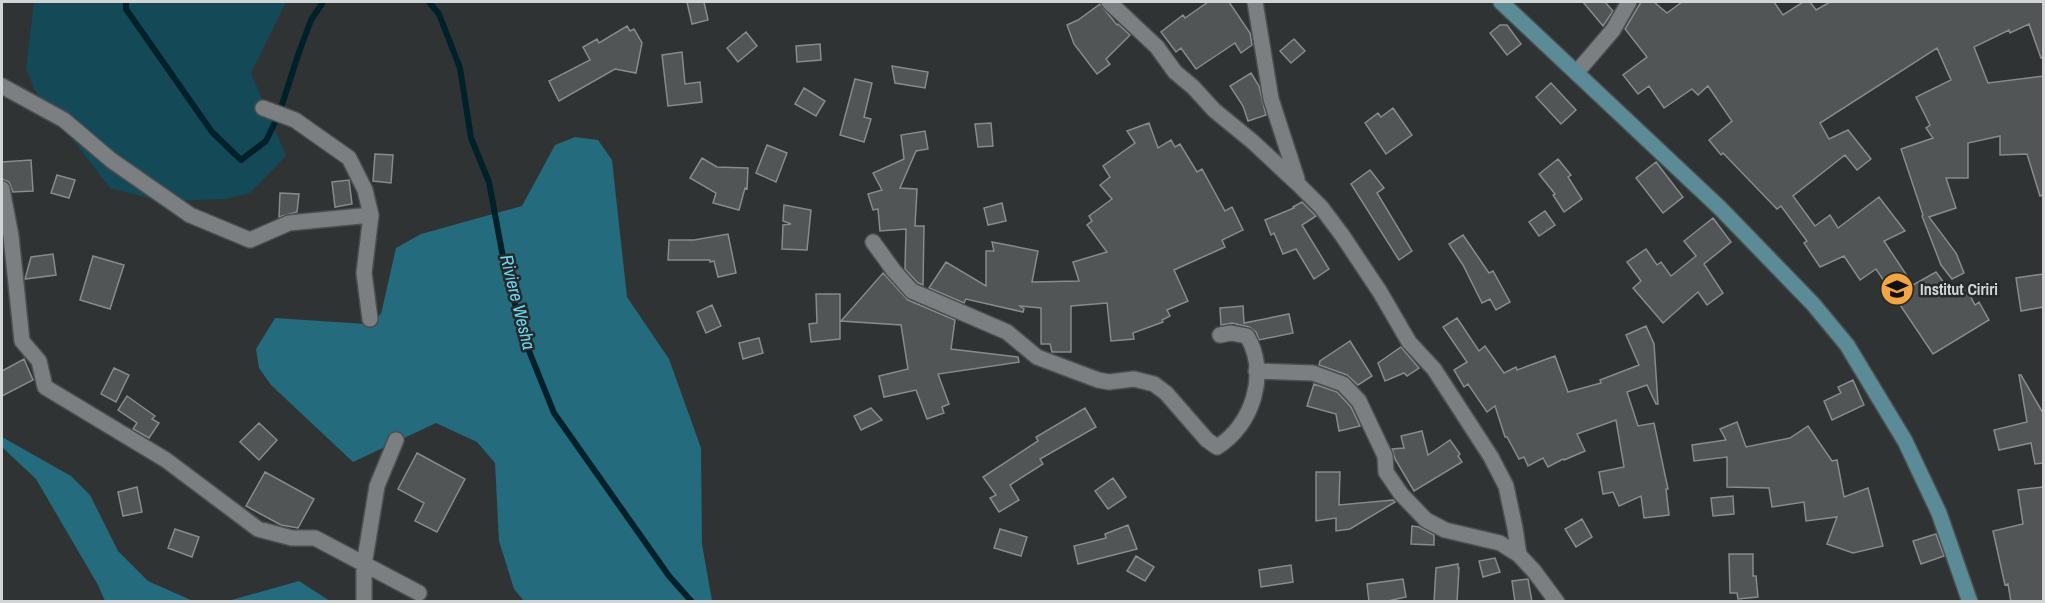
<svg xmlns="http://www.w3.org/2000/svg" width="2045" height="603" font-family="'Archivo Narrow',sans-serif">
  <rect width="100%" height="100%" fill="#2f3334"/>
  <path fill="#144957" d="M34 2H286L251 73 286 156 250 193 227 199 160 201 110 188 34 89 26 68Z"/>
  <path fill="#236b7d" d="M575 137 598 140 612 160 627 297 669 359 701 448 702 544 712 601H524L514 589 499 541 495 463 477 442 436 423 353 462 271 385 259 368 256 349 275 318 366 324 381 314 396 248 421 234 522 206 555 145Z
    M2 437 71 476 90 495 118 551 148 581 193 601H105L98 585 36 479 2 447Z
    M299 581 330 601H228Z"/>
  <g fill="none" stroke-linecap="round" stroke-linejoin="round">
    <path stroke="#00212a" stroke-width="6" d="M126 2V9L212 132 241 160 266 141 279 114 298 55 311 20 323 2
      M429 2 439 14 460 68 471 138 489 182 502 252 523 336 554 413 669 576 692 602"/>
  </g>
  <path fill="#515556" stroke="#878b8c" stroke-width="1.5" d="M687 2H704L708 20 692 24Z
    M1208 2H1229L1250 33 1252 45 1241 53 1235 43 1196 69 1181 48 1176 52 1161 32 1183 15 1185 18Z
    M1583 2H1605L1613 11 1603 26Z
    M1641 2H1654L1667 13 1682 2H1774L1783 15 1803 2H1810L1816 10 1830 2H2043V58H2041L2029 24 2010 33 2009 30 1974 47 1988 83 2043 76V195L2040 196 2027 154 2000 155V136L1968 143V178H1946L1956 208 1929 217 1956 253 1964 273 1952 279 1941 265 1922 216 1923 215 1901 149 1933 138 1926 128 1930 125 1916 97 1951 80 1937 48 1820 123 1829 139 1848 130 1871 159 1857 170 1845 155 1793 196 1815 226 1830 215 1838 228 1879 197 1905 231 1884 241 1913 285 1936 272 1950 291 1964 284 1975 305 1979 302 1989 320 1933 354 1876 269 1860 280 1844 256 1820 267 1804 243 1807 241 1781 206 1777 209 1723 153 1721 155 1709 140 1732 121 1708 86 1698 95 1692 89 1664 108 1649 86 1638 94 1623 75 1647 57 1625 29Z
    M1100 4 1117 25 1118 24 1130 35 1106 59 1110 64 1097 74 1074 44 1067 25 1078 20Z
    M1500 25H1507L1521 44 1507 55 1490 33Z
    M627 26 630 31 634 29 642 43 636 73 615 69 559 101 549 81 590 60 583 47 597 39 599 43Z
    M746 32 757 46 738 62 727 48Z
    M1294 39 1305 51 1291 63 1280 51Z
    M820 44 821 60 797 62 796 46Z
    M682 52 685 84 700 82 702 102 668 106 662 55Z
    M892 66 928 72 925 88 895 83Z
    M1251 73 1259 86 1266 115 1248 121 1243 106 1230 86Z
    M855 79 872 83 864 117 871 119 864 142 840 135Z
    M1551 83 1576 110 1561 124 1536 97Z
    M804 88 825 101 816 116 795 104Z
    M1393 108 1412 135 1386 154 1365 123 1378 113 1381 117Z
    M991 123 993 146 978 147 975 124Z
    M1149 123 1158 148 1171 140 1175 147 1180 144 1197 172 1202 169 1225 211 1232 207 1243 230 1222 240 1225 247 1174 270 1188 301 1167 310 1170 316 1162 320 1163 322 1133 333 1134 339 1111 341 1107 303 1071 306V352H1052L1050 344H1041V308L1020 306 1024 309 1023 312 966 299 964 303 929 288 946 262 986 286V251H994L992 242 1038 251 1032 282 1079 281 1073 262 1107 252 1087 225 1092 221 1089 216 1112 199 1100 185 1110 177 1103 166 1135 143 1127 131Z
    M925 131 928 149 916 151 900 188 917 189 915 226H924L923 285 918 283 905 269 906 229 880 231 878 209 873 210 868 194 882 190 873 173 904 159 901 135Z
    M767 145 787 153 776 182 756 173Z
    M375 154 393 155 391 183 373 181Z
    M702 158 717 167 748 168 747 189 745 188 739 210 713 203 716 193 690 178Z
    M1558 159 1571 175 1568 177 1582 199 1564 212 1553 195 1555 194 1539 174Z
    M31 160 33 191 13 192 9 182 2 179V162Z
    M1656 162 1683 197 1663 213 1636 178Z
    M1370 170 1384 188 1377 193 1412 251 1399 260 1351 184Z
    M57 175 75 180 69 198 51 193Z
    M349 180 352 204 335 207 332 182Z
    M280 193 299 194 297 212 279 217Z
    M1302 202 1316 216 1302 225 1329 269 1314 279 1296 249 1283 254 1274 233 1271 235 1265 220 1294 208 1293 207Z
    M1002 203 1006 221 988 225 984 208Z
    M784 205 811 210 807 250 782 249 783 225 791 224 783 221Z
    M1545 211 1555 225 1539 236 1529 222Z
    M1713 218 1731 242 1704 264 1723 293 1707 305 1698 292 1663 323 1633 288 1641 281 1627 262 1646 249 1657 265 1661 262 1671 276 1696 256 1684 241Z
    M728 234 736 273 718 277 714 261 710 262V260H668L669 240H694Z
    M1463 235 1489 273 1493 271 1510 302 1496 310 1490 299 1482 303 1463 265 1449 244Z
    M53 254 56 275 25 279 31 257Z
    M93 256 124 265 110 309 80 300Z
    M883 273 908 300 955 320 951 349 1018 357 1019 362 938 374 949 404 942 407 944 413 927 419 916 390 884 397 879 376 908 369 901 325 841 321Z
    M2043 274V307L2021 311 2016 278Z
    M816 294H840V339L811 342 809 324 817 323Z
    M712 305 721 326 706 333 697 312Z
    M1243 306 1244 323 1289 314 1293 333 1259 340 1256 332 1249 327 1232 323 1221 325 1220 308Z
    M1457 318 1479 351 1485 346 1504 373 1516 367 1517 370 1555 356 1568 392 1601 383 1600 380 1639 365 1626 335 1646 326 1654 344 1658 404H1656L1647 385 1627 392 1638 426 1654 423 1668 489H1666L1669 515 1644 518 1641 496 1619 506 1613 492 1603 494 1599 472 1624 467 1616 420 1577 434 1585 451 1564 460 1563 459 1548 467 1543 458 1528 466 1524 457 1519 459 1507 437H1505L1495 406 1487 412 1468 384 1464 387 1454 370 1467 362 1443 327Z
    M759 338 763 353 743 359 739 343Z
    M1350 341 1372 376 1358 385 1347 375 1319 365 1320 361Z
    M1401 347 1419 368 1407 376 1404 373 1385 381 1378 363Z
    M24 359 33 380 2 396V371Z
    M114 368 129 375 116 402 101 394Z
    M2019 375H2021L2043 413V463L2035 464 2031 443 1999 450 1994 430 2027 422Z
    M1853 380 1864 405 1832 420 1824 401 1841 393 1838 387Z
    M1314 384 1337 392 1351 407 1360 426 1339 431 1336 414 1307 406Z
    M127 396 155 416 152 419 159 423 149 438 133 429 137 423 118 410Z
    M871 408 882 420 861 430 854 416Z
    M1085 408 1096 427 1040 459 1043 464 1010 485 1019 500 999 512 990 498 996 495 983 477 1038 441 1036 437Z
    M1737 422 1746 447 1790 438 1808 426 1832 461 1837 460 1844 497 1868 488 1883 546 1853 553 1827 544 1837 517 1806 521 1804 502 1772 507 1769 488 1727 487V457L1694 461 1692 445 1726 440 1720 429Z
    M259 423 277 440 259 460 240 442Z
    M1422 431 1428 455 1450 440 1460 454 1458 456 1462 462 1414 491 1395 459 1392 449 1404 448 1401 436Z
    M417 453 465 479 437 532 415 521 424 503 398 489Z
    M265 472 314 499 298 528 281 525 246 506Z
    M1316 472H1340L1339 505 1393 500 1395 502 1350 529 1336 531V518L1316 521Z
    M1113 478 1126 497 1108 509 1095 491Z
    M137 487 142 512 123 516 118 492Z
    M2043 487V602H2011L2008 584 2005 585 1993 531 2023 524 2018 490Z
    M1733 496 1734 514 1713 516 1711 498Z
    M1582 519 1592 537 1576 547 1565 529Z
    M1128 525 1137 549 1078 564 1074 546 1106 538 1105 534Z
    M1412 526 1419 527 1434 535V545L1411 544Z
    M175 529 199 537 192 557 168 548Z
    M1000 529 1027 537 1021 556 994 548Z
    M1936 534 1944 556 1921 564 1913 541Z
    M1729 554H1753V576H1756L1758 597 1738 599 1737 593H1730Z
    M1136 556 1154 567 1145 581 1127 571Z
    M1495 558 1500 572 1483 577 1479 561Z
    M1458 564V568H1459L1457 602H1434L1436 568Z
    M1291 565 1293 582 1261 587 1259 570Z
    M1403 579 1406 597 1383 602H1369L1367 584Z
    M1528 579 1532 602H1515L1512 581Z"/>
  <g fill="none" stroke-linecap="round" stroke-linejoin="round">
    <defs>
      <path id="street" d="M1109 2 1157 47 1175 72 1193 87 1214 110 1253 142 1299 185 1321 207 1342 235 1380 292 1409 342 1434 369 1491 457 1506 486 1515 528 1519 555 1534 571 1557 602
        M1255 2 1271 99 1297 179
        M1577 72 1613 30 1629 2
        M2 86 64 120 111 160 190 215 250 240 289 223 371 215
        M263 108 295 120 349 158 365 190 371 215 364 273 370 319
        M2 189 11 236 22 341 39 361 45 387 166 460 258 529 292 538H315L419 593
        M873 242 894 271 912 291 1007 332 1037 357 1098 380 1109 382 1134 379 1154 384 1166 393 1207 440 1217 447C1253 425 1269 373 1247 336L1231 333 1220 335
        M1256 371 1313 373 1343 384 1359 401 1385 456 1386 472 1401 494 1426 520 1445 530 1500 543 1519 555
        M364 602V565L377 486 396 440"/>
      <path id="secondary" d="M1501 2 1720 208 1813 304 1847 345 1905 441 1939 513 1970 602"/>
    </defs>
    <use href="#street" stroke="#4b4f50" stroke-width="18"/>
    <use href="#secondary" stroke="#4b4f50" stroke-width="18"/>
    <use href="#street" stroke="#7b7f81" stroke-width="15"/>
    <use href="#secondary" stroke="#5b8b96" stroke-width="15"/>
  </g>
  <defs>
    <symbol id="school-disc" viewBox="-11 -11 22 22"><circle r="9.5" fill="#f3a443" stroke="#26292a"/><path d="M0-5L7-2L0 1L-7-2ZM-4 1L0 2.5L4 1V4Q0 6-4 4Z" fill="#111"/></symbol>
  </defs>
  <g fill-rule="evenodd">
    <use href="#school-disc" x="1878" y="270" width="38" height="38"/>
  </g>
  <g text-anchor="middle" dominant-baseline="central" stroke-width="5" stroke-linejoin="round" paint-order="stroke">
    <g font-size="16" font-weight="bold" fill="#d2d5d5" stroke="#26292a" text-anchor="start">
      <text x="1920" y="289">Institut Ciriri</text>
    </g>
    <g font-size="18" font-style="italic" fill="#6dd5f2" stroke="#26292a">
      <text transform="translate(518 302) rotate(76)">Riviere Wesha</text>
    </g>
  </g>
  <rect width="2045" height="603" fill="none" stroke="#d2d5d5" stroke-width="6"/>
</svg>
